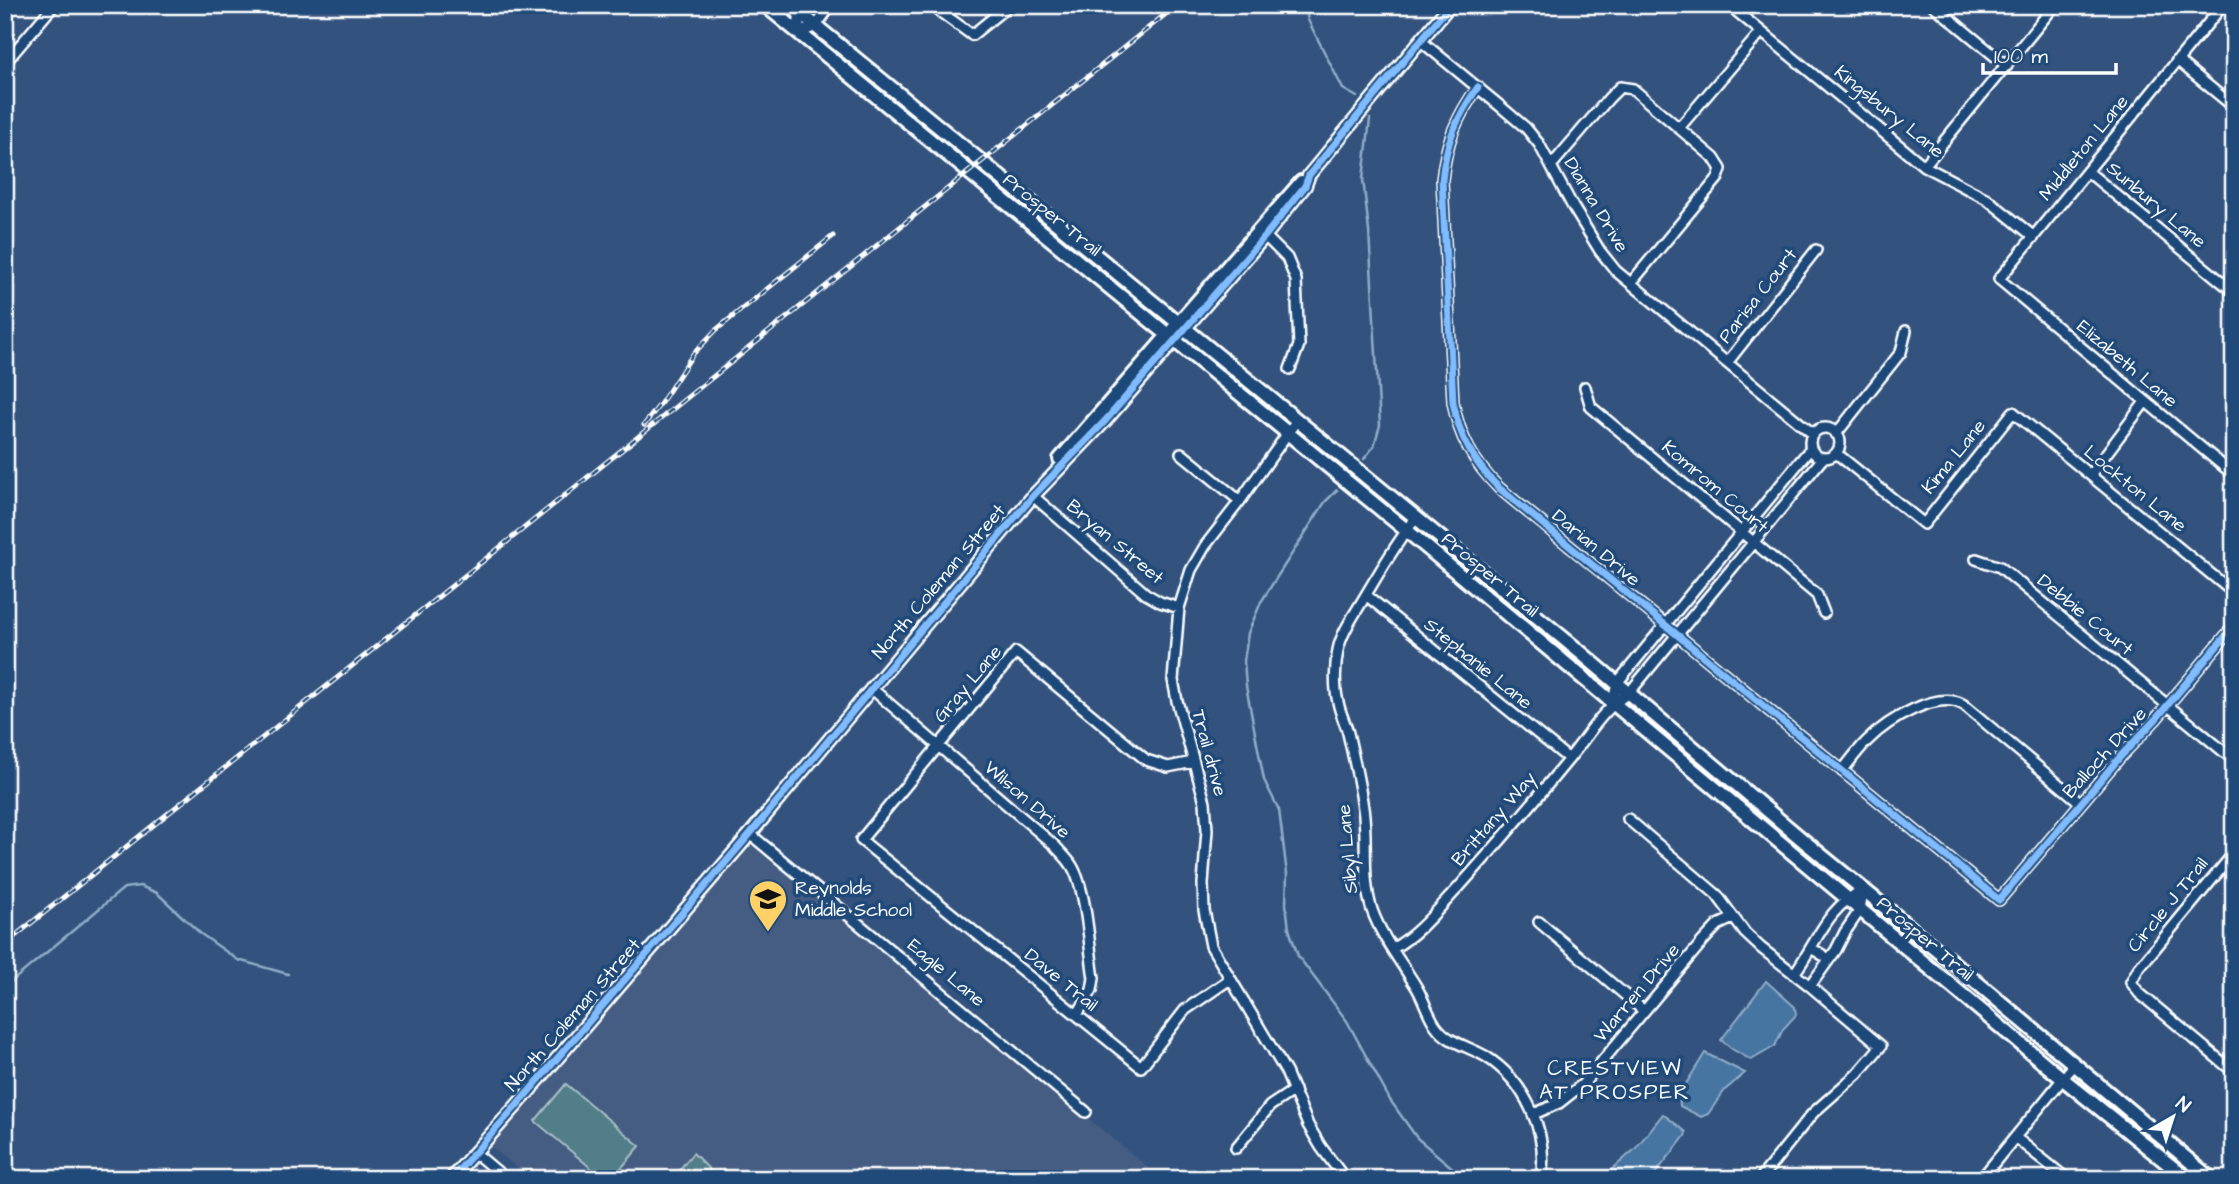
<svg xmlns="http://www.w3.org/2000/svg" width="2239" height="1184" font-family="'Architects Daughter',sans-serif">
  <rect width="100%" height="100%" fill="#33537e"/>
  <filter id="ink" filterUnits="userSpaceOnUse"><feTurbulence type="fractalNoise" baseFrequency=".0143" numOctaves="2"/><feDisplacementMap in="SourceGraphic" scale="14" xChannelSelector="R" yChannelSelector="G"/><feConvolveMatrix kernelMatrix="1 2 1 2 8 2 1 2 1" color-interpolation-filters="sRGB"/></filter>
  <g filter="url(#ink)">
    <path fill="#455d83" d="M749 845 759 849 1162 1179H531L490 1146Z"/>
    <path fill="#517e88" stroke="#a8bec4" stroke-width="2" d="M566 1084 640 1146 612 1179H604L535 1121Z
      M693 1153 709 1169 715 1179H672Z"/>
    <path fill="#4675a2" stroke="#90acc7" stroke-width="2" d="M1766 981 1795 1007 1796 1015 1783 1029 1775 1046 1751 1060 1732 1049 1721 1040Z
      M1705 1053 1745 1073 1725 1090 1708 1114 1701 1117 1680 1106 1679 1095Z
      M1663 1114 1686 1132 1685 1136 1651 1179H1608V1173L1635 1149Z"/>
    <g fill="none" stroke-linecap="round" stroke-linejoin="round">
      <path stroke="#90acc7" stroke-width="2.5" d="M1305 5 1308 20 1343 89 1357 97
        M1364 459 1374 446 1380 425 1369 231 1363 179 1370 119
        M1337 490 1325 502 1261 602 1248 633 1244 661 1246 686 1264 780 1279 810 1287 874 1286 904 1289 929 1298 956 1347 1021 1390 1100 1417 1138 1455 1170 1458 1179
        M5 987 124 888 140 886 157 893 201 934 238 960 288 974"/>
      <defs>
        <path id="minor" d="M804 5 799 12V33L816 26 831 5
          M931 5 972 35 1009 5
          M1729 5 1924 166 1987 199 2034 237
          M1933 5 2007 66
          M2223 5 1999 279 2234 475
          M1421 41 1500 106 1526 128 1539 144 1573 207 1600 251 1616 271 1813 434
          M2177 60 2234 107
          M5 63 54 5
          M1478 87C1456 118 1446 142 1442 180L1453 402C1459 437 1474 463 1499 488L1999 900 2120 757 2156 719 2234 626
          M1679 128 1761 32
          M1551 166 1609 98 1620 87 1633 89 1714 158 1721 169 1718 178 1631 283
          M1924 166 2055 5
          M2087 171 2234 292
          M1265 236 1287 258 1296 280 1299 345 1290 369
          M1727 363 1816 250
          M1585 387 1591 407 1817 595 1824 613
          M1297 420 1240 501 1205 546 1191 570 1179 608 1173 680 1177 701 1205 802 1207 830 1203 884 1204 910 1211 946 1286 1072 1308 1125 1321 1147 1345 1179
          M1810 443a15 15 0 1 1 30 0a15 15 0 1 1-30 0Z
          M1836 434 1901 352 1906 331
          M1181 453 1240 501
          M1836 453 1924 524 2013 412 2234 593
          M2090 475 2145 402
          M1033 496 1146 594 1160 602 1179 608
          M1416 518C1396 543 1380 571 1364 598 1355 614 1342 631 1338 650 1335 665 1334 687 1338 702 1340 713 1345 722 1348 733 1354 760 1361 788 1364 816 1367 847 1362 880 1372 910 1382 938 1402 963 1417 988 1424 1000 1428 1015 1436 1026 1448 1043 1468 1046 1485 1056 1525 1081 1549 1132 1541 1179
          M1976 559 2000 567 2234 760
          M1366 595 1569 759
          M871 688 1055 846C1060 852 1066 857 1070 863 1087 886 1089 949 1094 978L1092 990 1077 1015
          M1613 702 1617 683 1811 448
          M1193 762 1168 767 1146 760 1016 652 861 840 1141 1067 1185 1010 1230 979
          M1842 771C1850 761 1858 750 1867 741 1887 721 1937 689 1964 705L2081 803
          M1628 819 1717 895 1745 933 1761 948 1810 986 1881 1046 1857 1074 1813 1113 1760 1179
          M750 834 1086 1112
          M2234 853 2138 969 2131 982 2139 993 2234 1072
          M1539 922 1644 1011
          M1811 948 1829 959
          M1392 949C1419 934 1438 909 1459 887 1496 846 1533 803 1568 760 1587 737 1603 708 1629 693L1823 458
          M1794 974C1818 941 1826 908 1863 890
          M1810 986 1836 950 1845 932 1860 910 1863 890
          M1534 1114 1559 1103 1583 1084 1703 941 1718 925 1733 918
          M2016 1138 2067 1179
          M1236 1148 1270 1106 1294 1090
          M474 1152 506 1179
          M1981 1179 2074 1065"/>
        <path id="tertiary" d="M1059 459 1301 181
          M451 1179 518 1104 750 834 1033 496 1106 420 1265 236 1305 186 1309 175 1450 5"/>
        <path id="secondary" d="M765 5 1406 530 2063 1079 2187 1179
          M790 5 1580 652 1805 842 1968 975 2211 1179"/>
      </defs>
      <use href="#minor" stroke="#fff" stroke-width="14"/>
      <use href="#tertiary" stroke="#fff" stroke-width="16"/>
      <use href="#secondary" stroke="#fff" stroke-width="18"/>
      <use href="#minor" stroke="#1f4a7a" stroke-width="9"/>
      <use href="#tertiary" stroke="#1f4a7a" stroke-width="10"/>
      <use href="#secondary" stroke="#1f4a7a" stroke-width="12"/>
      <defs>
        <path id="rail" d="M644 425 661 403 693 354 716 330 833 236
          M5 944 1177 5"/>
      </defs>
      <use href="#rail" stroke="#fff" stroke-width="5"/>
      <use href="#rail" stroke="#1f4a7a" stroke-width="2.5" stroke-dasharray="8" stroke-linecap="butt"/>
      <defs>
        <path id="cycleway" d="M1478 87C1456 118 1446 142 1442 180L1453 402C1459 437 1474 463 1499 488L1999 900 2120 757 2156 719 2234 626
          M451 1179 518 1104 750 834 1033 496 1106 420 1265 236 1305 186 1309 175 1450 5"/>
      </defs>
      <use href="#cycleway" stroke="#1f4a7a" stroke-width="11"/>
      <use href="#cycleway" stroke="#80bcff" stroke-width="7"/>
    </g>
  </g>
  <defs>
    <symbol id="school-pin" viewBox="-11 -11 22 30"><path d="M0 17L-7.5 6A9.5 9.5 0 1 1 7.5 6Z" fill="#ffd166" stroke="#1f4a7a"/><path d="M0-5L7-2L0 1L-7-2ZM-4 1L0 2.5L4 1V4Q0 6-4 4Z" fill="#111"/></symbol>
  </defs>
  <g fill-rule="evenodd">
    <use href="#school-pin" x="746" y="877" width="44" height="60"/>
  </g>
  <g text-anchor="middle" dominant-baseline="central" stroke-width="7" stroke-linejoin="round" paint-order="stroke">
    <g font-size="19" fill="#fff" stroke="#1f4a7a">
      <text transform="translate(1889 112) rotate(39)">Kingsbury Lane</text>
      <text transform="translate(2084 148) rotate(-51)">Middleton Lane</text>
      <text transform="translate(1596 205) rotate(59)">Dianna Drive</text>
      <text transform="translate(2156 205) rotate(40)">Sunbury Lane</text>
      <text transform="translate(1052 215) rotate(39)">Prosper Trail</text>
      <text transform="translate(1758 296) rotate(-52)">Parisa Court</text>
      <text transform="translate(2127 364) rotate(40)">Elizabeth Lane</text>
      <text transform="translate(1954 457) rotate(-51)">Kima Lane</text>
      <text transform="translate(1715 487) rotate(40)">Komrom Court</text>
      <text transform="translate(2135 489) rotate(39)">Lockton Lane</text>
      <text transform="translate(1115 542) rotate(40)">Bryan Street</text>
      <text transform="translate(1596 548) rotate(40)">Darian Drive</text>
      <text transform="translate(1490 575) rotate(40)">Prosper Trail</text>
      <text transform="translate(939 582) rotate(-50)">North Coleman Street</text>
      <text transform="translate(2085 615) rotate(39)">Debbie Court</text>
      <text transform="translate(1478 664) rotate(39)">Stephanie Lane</text>
      <text transform="translate(968 684) rotate(-50)">Gray Lane</text>
      <text transform="translate(1209 753) rotate(75)">Trail drive</text>
      <text transform="translate(2105 753) rotate(-48)">Balloch Drive</text>
      <text transform="translate(1027 800) rotate(41)">Wilson Drive</text>
      <text transform="translate(1494 819) rotate(-49)">Brittany Way</text>
      <text transform="translate(1348 849) rotate(-95)">Sibyl Lane</text>
      <text transform="translate(2168 905) rotate(-51)">Circle J Trail</text>
      <text transform="translate(1925 939) rotate(40)">Prosper Trail</text>
      <text transform="translate(946 973) rotate(40)">Eagle Lane</text>
      <text transform="translate(1061 980) rotate(39)">Dave Trail</text>
      <text transform="translate(1637 993) rotate(-50)">Warren Drive</text>
      <text transform="translate(573 1015) rotate(-49)">North Coleman Street</text>
    </g>
    <g font-size="19" fill="#fff" stroke="#1f4a7a" text-anchor="start">
      <text x="795" y="888">Reynolds<tspan x="795" dy="22">Middle School</tspan></text>
    </g>
    <g font-size="21" letter-spacing="2" fill="#fff" stroke="#1f4a7a">
      <text x="1615" y="1068">CRESTVIEW<tspan x="1615" dy="24">AT PROSPER</tspan></text>
    </g>
  </g>
  <rect width="2239" height="1184" fill="none" stroke="#1f4a7a" stroke-width="28"/>
  <rect x="14" y="14" width="2211" height="1156" fill="none" stroke="#fff" stroke-width="2.5" filter="url(#ink)"/>
  <g transform="translate(2173 1117) rotate(39)" stroke="#1f4a7a" stroke-width="5" paint-order="stroke">
  <path d="M0-5L12 26L0 18L-12 26Z" fill="#ffffff"/>
  <text y="-10" font-size="19" font-weight="bold" text-anchor="middle" fill="#ffffff">N</text>
  </g>
  <path d="M1983 63v10h133v-10" fill="none" stroke="#ffffff" stroke-width="3.5"/>
  <text x="1994" y="63" font-size="21" fill="#ffffff" stroke="#1f4a7a" stroke-width="5" paint-order="stroke">100 m</text>
</svg>
